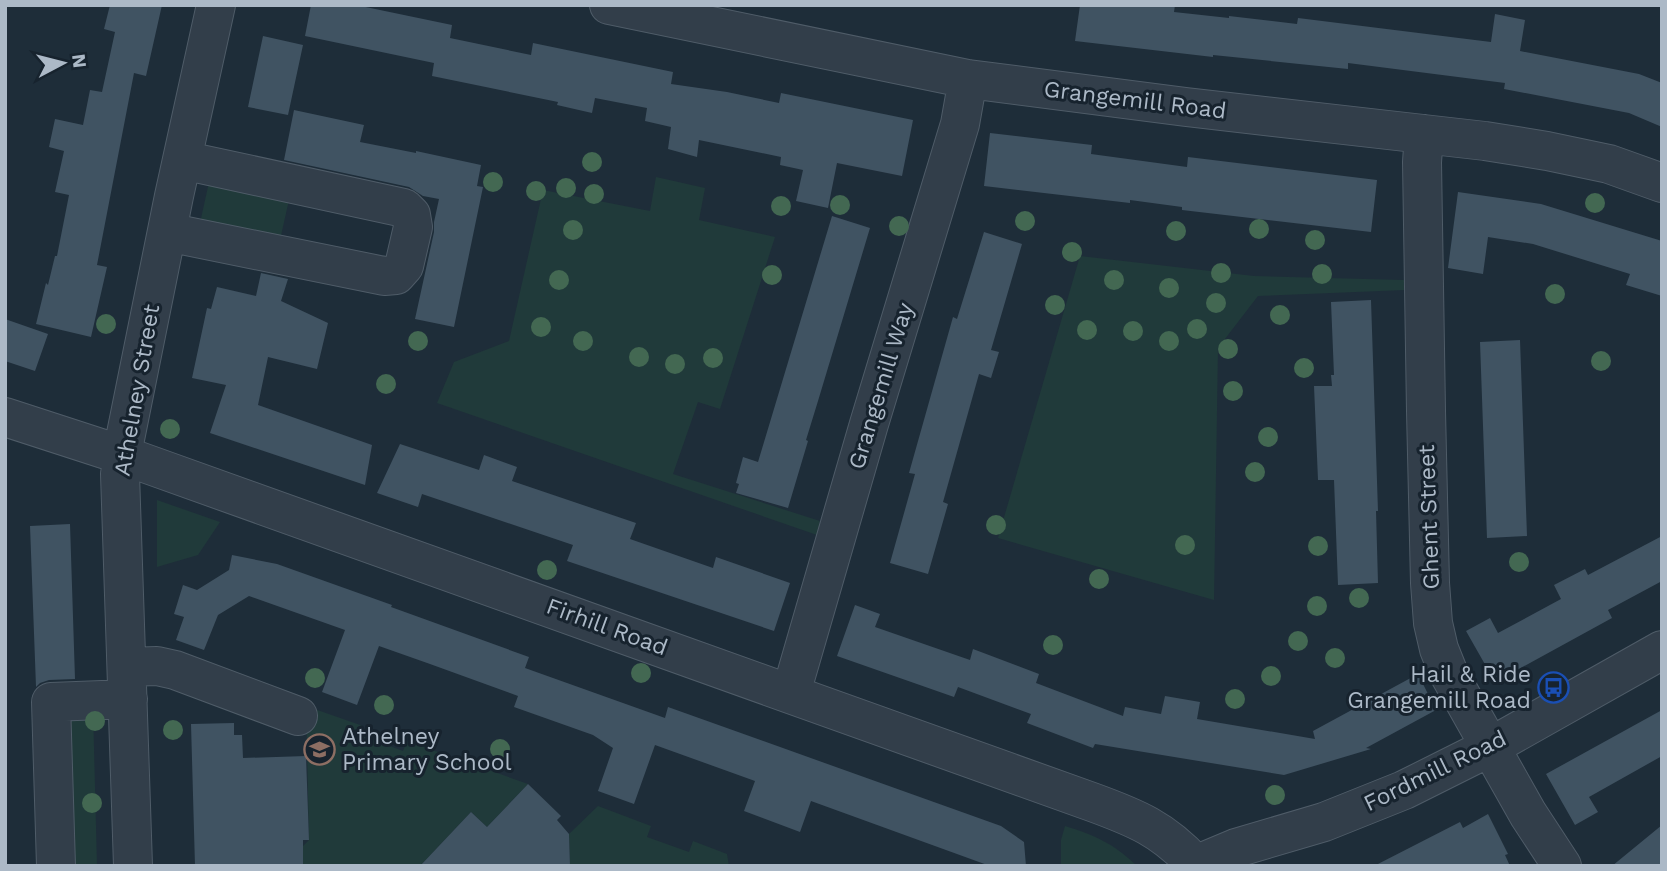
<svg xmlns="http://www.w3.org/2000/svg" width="1667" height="871" font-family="'Work Sans',sans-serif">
  <rect width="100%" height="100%" fill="#1e2d39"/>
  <path fill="#203a3a" d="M211 173 291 191 278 249 198 232Z
    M656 177 705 188 699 220 775 237 720 409 698 402 673 474 820 521 817 535 437 403 454 362 509 341 543 190 650 211Z
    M1080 256 1254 276 1404 280 1405 290 1258 296 1218 348 1214 600 998 538Z
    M157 500 220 522 198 555 157 567Z
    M306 706 363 726 360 735 403 751 407 741 528 784 487 827 471 812 420 866H303V846L309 840Z
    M93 708 97 866H62L58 710Z
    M598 806 651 826 647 837 689 852 693 841 727 854 729 866H570L569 834Z
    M1065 826C1094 835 1113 843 1136 865L1061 866V840Z"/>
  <path fill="#405362" d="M110 5H162L146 76 134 73 97 265 107 267 91 337 36 324 46 283 48 285 55 256H57L69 195 55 192 64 151 49 147 55 119 83 125 90 90 102 92 115 32 104 29Z
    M311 5H356L452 25 450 38 531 55 533 43 673 72 671 84 727 92 779 103 781 93 913 120 902 176 837 163 828 208 796 201 803 170 780 165 781 157 699 140 697 157 668 149 671 127 645 121 647 108 595 98 592 113 557 105 558 102 432 76 434 63 305 36Z
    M1080 5H1175L1174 12 1229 18V16L1297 24 1298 18 1491 42 1495 14 1525 20 1520 51 1639 74 1662 83V127L1629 113 1504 89 1505 83 1348 63V69L1213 55V57L1075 41Z
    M263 36 303 45 288 115 248 107Z
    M294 110 364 125 360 142 416 153V151L481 165 477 186 483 187 454 327 415 319 434 232V222L439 199 423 196 409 187 284 160Z
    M990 133 1092 145 1091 154 1187 167 1188 157 1377 180 1371 232 1182 210V207L1130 200V203L984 186Z
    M1458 192 1541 204 1662 241V296L1626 285 1630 274 1533 244 1488 237 1483 274 1448 268Z
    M832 216 870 228 818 401 806 440 808 441 788 508 736 493 739 484 736 483 743 457 758 462Z
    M984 232 1022 244 991 350 999 352 991 378 979 374 943 502 948 504 928 574 890 563 915 474 909 473 953 317 957 319Z
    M261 273 288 279 281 301 328 323 317 369 268 357 258 405 372 445 365 485 210 433 226 385 192 378 207 308 211 309 217 287 256 296Z
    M1371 300 1378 511H1376L1378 583 1338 585 1334 480H1318L1314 386H1332L1331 375H1334L1331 302Z
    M5 319 48 334 35 371 5 361Z
    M1520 340 1527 536 1487 538 1480 342Z
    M400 444 479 470 484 455 517 467 512 481 636 523 630 539 713 568 716 557 790 583 774 631 567 561 573 545 422 494 418 507 377 493Z
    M70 524 75 679 49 680 40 683 36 687 30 526Z
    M1662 536V581L1608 610 1612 618 1495 682 1466 631 1490 618 1498 633 1561 599 1554 585 1585 569 1588 575Z
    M232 555 277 564 392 605 391 607 529 657 525 668 665 718 668 707 1001 826 1024 842 1026 866H990L811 801 800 832 744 811 755 781 655 745 634 804 598 791 613 748 593 735 514 707 518 696 430 664 379 646 357 705 322 692 345 630 249 596 218 615 204 650 176 640 184 617 174 614 183 585 197 590 229 570Z
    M855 605 880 614 875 627 970 660 973 649 1039 674 1036 683 1123 716 1125 707 1161 714 1165 696 1200 702 1197 719 1315 739 1313 731 1418 674 1436 710 1366 748 1371 749 1284 775 1095 744 1093 748 1027 723 1031 714 958 687 954 697 837 656Z
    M1662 710V756L1589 797 1598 812 1575 825 1546 774Z
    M234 723V735H242L243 758 306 756 309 840H303V866H195L191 724Z
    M528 784 561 816 557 820 569 834 570 866H420L471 812 487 827Z
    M1488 814 1508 854 1505 855 1510 866H1374L1460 822 1463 828Z
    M1662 825V866H1612Z"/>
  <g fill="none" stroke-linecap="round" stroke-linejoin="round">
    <defs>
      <path id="minor" d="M609 5 968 79 1186 107 1485 141 1547 151 1609 164 1662 183
        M1424 134 1422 162 1426 411 1430 583 1433 623 1439 649 1449 674 1528 814 1562 866
        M167 232 384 276 396 275 404 266 413 227 411 215 404 208 182 160
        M5 417 122 455 1092 802C1136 818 1163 829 1195 864
        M127 667 157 666 175 670 298 716
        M791 693 869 424 960 124 968 79
        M56 866 51 702 128 699
        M133 866 120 474 125 439 174 196 216 5
        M1193 866 1236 848 1324 822 1404 790 1490 747 1662 650"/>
    </defs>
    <use href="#minor" stroke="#4f5c68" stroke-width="40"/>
    <use href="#minor" stroke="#323e4a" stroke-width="38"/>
  </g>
  <g fill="#436852">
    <circle cx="592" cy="162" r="10"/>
    <circle cx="493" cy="182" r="10"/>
    <circle cx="566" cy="188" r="10"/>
    <circle cx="536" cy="191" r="10"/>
    <circle cx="594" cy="194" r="10"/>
    <circle cx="1595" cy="203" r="10"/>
    <circle cx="840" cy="205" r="10"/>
    <circle cx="781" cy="206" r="10"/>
    <circle cx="1025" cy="221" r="10"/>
    <circle cx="899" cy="226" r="10"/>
    <circle cx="1259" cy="229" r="10"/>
    <circle cx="573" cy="230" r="10"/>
    <circle cx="1176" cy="231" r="10"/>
    <circle cx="1315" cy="240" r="10"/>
    <circle cx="1072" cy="252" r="10"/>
    <circle cx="1221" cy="273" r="10"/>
    <circle cx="1322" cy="274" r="10"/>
    <circle cx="772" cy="275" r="10"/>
    <circle cx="559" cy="280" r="10"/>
    <circle cx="1114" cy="280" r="10"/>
    <circle cx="1169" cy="288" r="10"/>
    <circle cx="1555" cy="294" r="10"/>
    <circle cx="1216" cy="303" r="10"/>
    <circle cx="1055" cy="305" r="10"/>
    <circle cx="1280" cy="315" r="10"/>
    <circle cx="106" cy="324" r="10"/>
    <circle cx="541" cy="327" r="10"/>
    <circle cx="1197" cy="329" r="10"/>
    <circle cx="1087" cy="330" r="10"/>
    <circle cx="1133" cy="331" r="10"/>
    <circle cx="418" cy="341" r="10"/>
    <circle cx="583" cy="341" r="10"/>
    <circle cx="1169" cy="341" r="10"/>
    <circle cx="1228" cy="349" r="10"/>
    <circle cx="639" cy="357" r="10"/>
    <circle cx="713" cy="358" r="10"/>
    <circle cx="1601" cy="361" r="10"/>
    <circle cx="675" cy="364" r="10"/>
    <circle cx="1304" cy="368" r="10"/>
    <circle cx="386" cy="384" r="10"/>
    <circle cx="1233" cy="391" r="10"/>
    <circle cx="170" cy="429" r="10"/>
    <circle cx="1268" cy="437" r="10"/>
    <circle cx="1255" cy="472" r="10"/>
    <circle cx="996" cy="525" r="10"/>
    <circle cx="1185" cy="545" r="10"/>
    <circle cx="1318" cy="546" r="10"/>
    <circle cx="1519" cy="562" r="10"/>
    <circle cx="547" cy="570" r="10"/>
    <circle cx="1099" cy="579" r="10"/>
    <circle cx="1359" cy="598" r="10"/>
    <circle cx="1317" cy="606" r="10"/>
    <circle cx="1298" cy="641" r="10"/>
    <circle cx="1053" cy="645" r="10"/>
    <circle cx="1335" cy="658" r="10"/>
    <circle cx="641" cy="673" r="10"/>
    <circle cx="1271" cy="676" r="10"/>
    <circle cx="315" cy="678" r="10"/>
    <circle cx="1235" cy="699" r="10"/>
    <circle cx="384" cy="705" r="10"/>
    <circle cx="95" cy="721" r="10"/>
    <circle cx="173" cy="730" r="10"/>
    <circle cx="500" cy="749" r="10"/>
    <circle cx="1275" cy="795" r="10"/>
    <circle cx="92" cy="803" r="10"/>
  </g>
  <defs>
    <symbol id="bus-ring" viewBox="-11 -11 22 22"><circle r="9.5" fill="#17232e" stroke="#1a4fb4" stroke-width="1.5"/><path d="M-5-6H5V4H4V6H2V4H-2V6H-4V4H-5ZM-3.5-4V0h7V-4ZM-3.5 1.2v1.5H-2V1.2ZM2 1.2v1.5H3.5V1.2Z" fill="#1a4fb4"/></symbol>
    <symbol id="school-ring" viewBox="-11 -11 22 22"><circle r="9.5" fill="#17232e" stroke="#8d6e63" stroke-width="1.5"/><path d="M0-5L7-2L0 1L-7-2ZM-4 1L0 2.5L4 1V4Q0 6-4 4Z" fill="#8d6e63"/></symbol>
  </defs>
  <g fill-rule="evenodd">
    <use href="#bus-ring" x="1536" y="670" width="35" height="35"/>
    <use href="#school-ring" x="302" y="732" width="35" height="35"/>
  </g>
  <g text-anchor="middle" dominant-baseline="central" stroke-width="6" stroke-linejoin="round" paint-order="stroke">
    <g font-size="23" fill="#acb9c7" stroke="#17232e">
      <text transform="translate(1135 100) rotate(7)">Grangemill Road</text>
      <text transform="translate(881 386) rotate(-73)">Grangemill Way</text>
      <text transform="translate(137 390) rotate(-80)">Athelney Street</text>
      <text transform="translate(1429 517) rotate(-92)">Ghent Street</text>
      <text transform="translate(607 627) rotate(20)">Firhill Road</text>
      <text transform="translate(1435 771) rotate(-26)">Fordmill Road</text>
    </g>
    <g font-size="23" fill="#acb9c7" stroke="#17232e" text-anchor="end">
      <text x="1531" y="674">Hail &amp; Ride<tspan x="1531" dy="26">Grangemill Road</tspan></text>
      <text x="342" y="736" text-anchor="start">Athelney<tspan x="342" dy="26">Primary School</tspan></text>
    </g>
  </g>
  <rect width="1667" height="871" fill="none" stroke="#acb9c7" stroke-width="14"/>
  <g transform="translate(63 63) rotate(83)" stroke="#17232e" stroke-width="5" paint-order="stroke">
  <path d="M0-5L12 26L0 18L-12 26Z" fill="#acb9c7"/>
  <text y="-10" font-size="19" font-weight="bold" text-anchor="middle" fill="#acb9c7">N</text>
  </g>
</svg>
